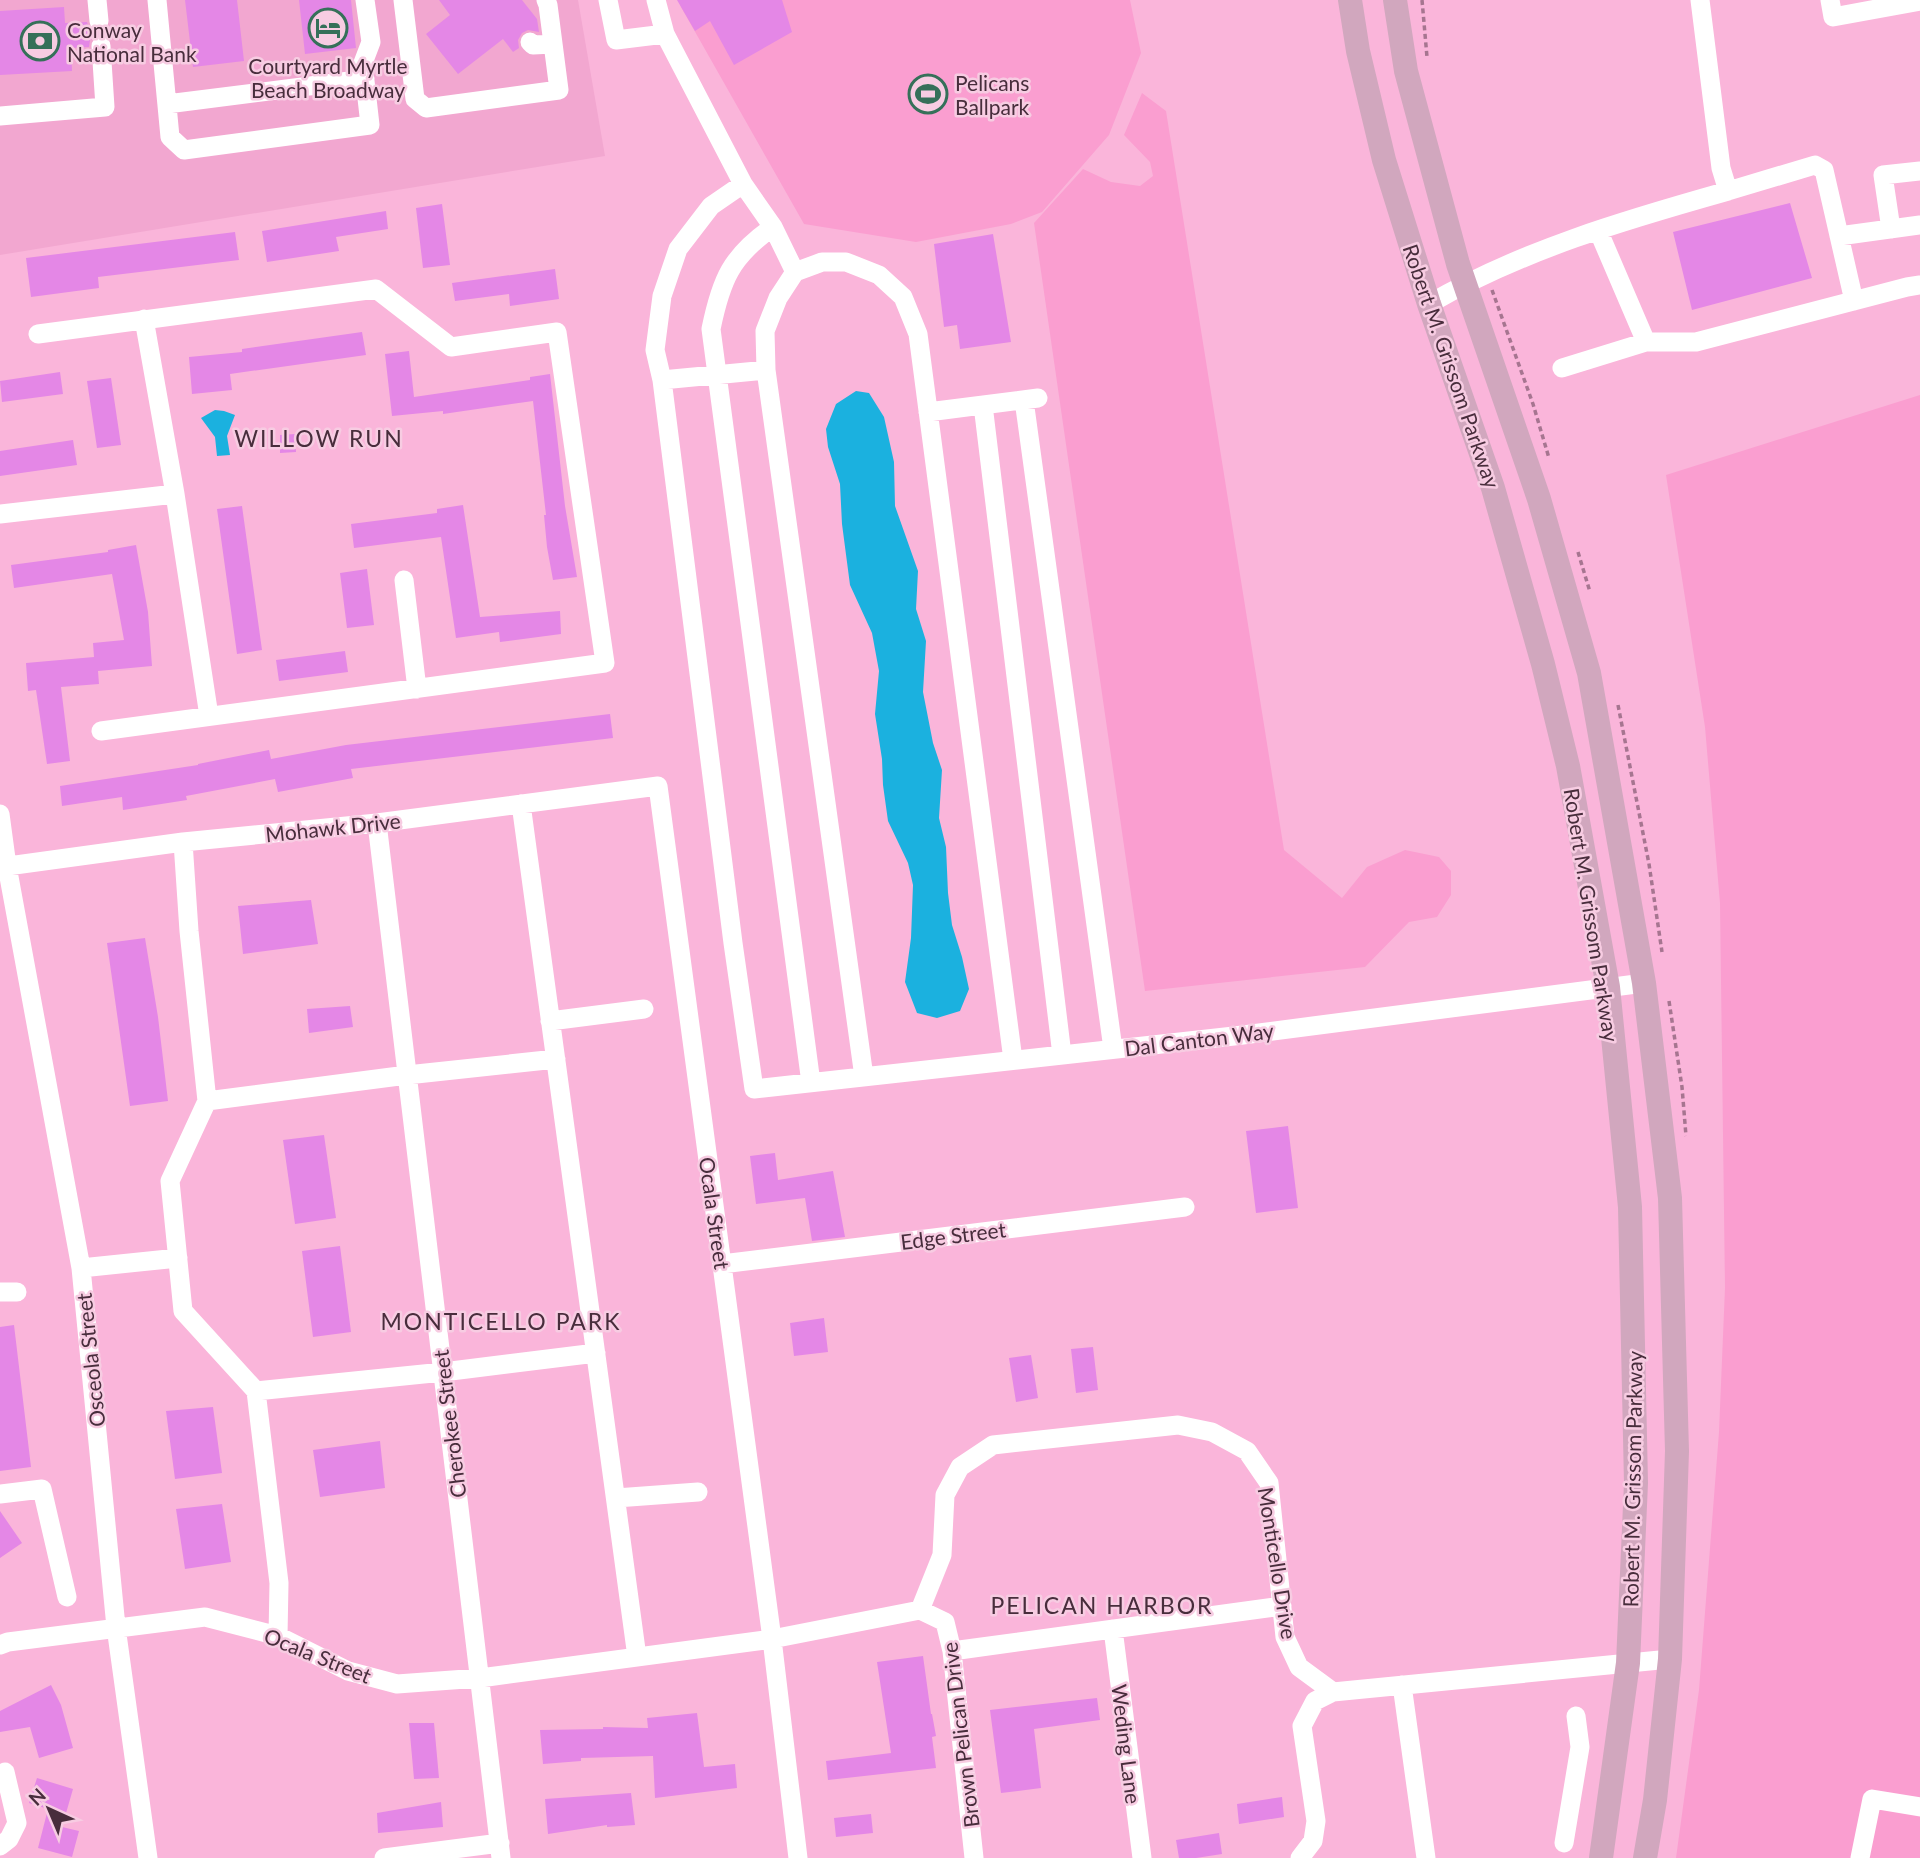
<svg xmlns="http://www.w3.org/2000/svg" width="1920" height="1858" font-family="Lato,sans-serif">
  <rect width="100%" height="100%" fill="#fab5da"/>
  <path fill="#f2a7d0" d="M0 0H578L605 156 0 255Z"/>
  <path fill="#fa9ed0" d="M679 0H1130L1141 53 1109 135 1042 212 1011 224 916 242 804 224 681 7Z
    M1142 93 1166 111 1284 850 1342 898 1367 867 1405 850 1439 857 1451 871V895L1437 917 1409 922 1365 967 1145 991 1034 223 1083 169 1111 182 1140 186 1153 176 1150 162 1124 135Z
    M1920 395V1858H1676L1699 1690 1719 1432 1725 1288 1720 903 1705 727 1666 475Z"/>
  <path fill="#1bb1df" d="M856 391 869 393 884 417 894 462 895 506 918 571 916 609 926 641 923 692 933 743 942 770 939 818 946 847 948 893 952 925 962 957 969 989 960 1011 937 1018 917 1013 905 982 911 938 913 885 908 863 888 821 883 785 882 759 875 714 879 671 872 633 850 585 842 524 840 484 828 447 826 429 836 404Z
    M215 410 224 411 235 415 227 436 230 455 217 456 215 437 201 418Z"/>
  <path fill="#e487e6" d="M185 0H237L244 61 193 67Z
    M299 0H351L356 48 305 54Z
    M439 0H522L537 19 539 32 528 30 522 33 518 40 519 48 513 52 503 39 458 74 426 34 450 15Z
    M677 0H782L792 32 734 65 710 21 695 31Z
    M64 7 65 23 87 22 89 29 99 33 105 31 109 28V38L100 34 90 40 89 47 71 48 72 71 0 75V11Z
    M1790 203 1812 278 1692 310 1673 232Z
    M442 204 450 265 423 268 416 208Z
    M386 211 388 229 336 237 339 251 267 262 262 231Z
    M235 232 239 260 98 277 99 288 31 297 26 258Z
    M993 234 1011 342 960 349 957 325 944 327 934 244Z
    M555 269 559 299 510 306 509 294 455 301 452 283Z
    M362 332 366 355 230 374 232 390 192 394 189 357 242 352V349Z
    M409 351 414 397 530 380V377L550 374 565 506 577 577 553 580 547 547 544 515H546L533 401 443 414V411L392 416 385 354Z
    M60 372 63 394 2 402 0 381Z
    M111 378 121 445 97 448 87 381Z
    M295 434 296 452 280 453V435Z
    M73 440 77 465 0 476V451Z
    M463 505 480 617 560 611 561 634 500 642 499 632 456 638 441 537 354 548 351 524 437 513V509Z
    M242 506 262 650 237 654 217 509Z
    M136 545 148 612 152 666 98 671 99 684 61 687 70 761 47 764 36 690 28 691 26 663 94 657 93 643 124 640 112 574 14 588 11 565 108 552V550Z
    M367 569 374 625 347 628 340 573Z
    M345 651 348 672 279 681 276 660Z
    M610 714 613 738 351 769 353 778 278 792 275 779 186 796 187 800 123 810 122 797 62 806 60 786 198 765V764L269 750 271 759 346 745Z
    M311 900 318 944 243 954 238 906Z
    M145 938 158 1017 168 1101 130 1106 107 943Z
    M350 1006 353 1027 309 1033 307 1009Z
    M1288 1126 1298 1208 1256 1213 1246 1131Z
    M324 1135 336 1218 295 1224 283 1140Z
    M775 1153 778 1180 833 1171 845 1237 812 1241 805 1198 756 1204 750 1156Z
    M340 1246 351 1332 313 1337 302 1251Z
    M824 1318 828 1352 794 1356 790 1323Z
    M14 1325 31 1467 0 1471V1327Z
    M1093 1347 1098 1390 1076 1393 1071 1349Z
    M1031 1355 1038 1398 1016 1402 1009 1358Z
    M213 1407 222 1473 175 1479 166 1411Z
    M380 1441 385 1488 320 1497 313 1450Z
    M222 1504 231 1562 185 1569 176 1509Z
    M0 1511 22 1543 0 1558Z
    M923 1656 931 1714H932L936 1736 932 1737 936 1768 828 1780 826 1761 891 1753 877 1662Z
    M51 1685 61 1705 73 1748 39 1758 30 1727 0 1732V1711Z
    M1097 1698 1100 1720 1034 1729 1041 1788 1001 1793 990 1710Z
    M697 1713 704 1767 735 1764 737 1788 655 1798 653 1756 581 1758V1761L543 1764 540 1730 603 1729V1727L648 1728 647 1718Z
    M409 1723H434L439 1778 414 1779Z
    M37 1778 73 1789 62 1827 79 1831 72 1857 38 1848 48 1809 29 1803Z
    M631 1793 635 1825 607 1827V1825L548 1834 545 1799Z
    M1282 1797 1284 1817 1239 1824 1237 1804Z
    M441 1802 443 1827 378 1833 377 1813Z
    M871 1814 873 1833 836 1837 834 1818Z
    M1219 1833 1222 1854 1196 1858H1179L1176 1840Z"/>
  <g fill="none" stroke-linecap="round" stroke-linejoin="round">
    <path stroke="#a67590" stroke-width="3.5" stroke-dasharray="5 3.5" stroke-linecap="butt" d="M1422 0 1427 57
      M1492 290 1533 404 1549 458
      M1578 552 1590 592
      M1618 705 1649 864 1662 952
      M1669 1001 1682 1087 1686 1136"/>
    <path stroke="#fff" stroke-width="19" d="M97 0 99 21
      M157 0 170 137 184 150 370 125 363 63 371 42 365 0
      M403 0 415 99 426 108 559 90 548 5 546 0
      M608 0 616 40 665 34
      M656 0 665 34 743 184 773 227 795 272
      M1830 0 1833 17 1920 1
      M530 42 533 45 553 44
      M167 104 365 79
      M0 116 105 107 101 46
      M743 184 711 206 678 249 662 296 655 350 662 380 733 943 754 1089 1243 1035 1644 983
      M1728 191 1815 165 1824 170 1854 301
      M773 227C731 256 721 280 711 329L811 1083
      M1891 229 1883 175 1920 171
      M1598 230 1646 342H1696L1907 287 1920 285
      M1839 236 1920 225
      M1429 304C1522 250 1625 220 1728 191L1721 168 1700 0
      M144 319 175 494 209 716
      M38 334 376 289 451 347 557 332 605 663 101 731
      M1562 368 1646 342
      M662 380 766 370
      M1024 400 1113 1049
      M983 405 1062 1055
      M928 412 1038 398
      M0 514 175 494
      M404 580 417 689
      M521 804 637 1657
      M0 814 7 866 81 1268 116 1627 148 1858
      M377 823 501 1858
      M183 842 189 931 207 1101 170 1181 183 1311 256 1391 279 1583 278 1636
      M0 867 183 842 377 823 658 786 772 1639 798 1858
      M550 1021 644 1009
      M864 1077 766 370 765 331 778 298 795 272 822 262H846L879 275 903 297 918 334 1013 1060
      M207 1101 407 1075 556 1059
      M722 1264 1185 1207
      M81 1268 178 1258
      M0 1292H17
      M256 1391 443 1372 596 1353
      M0 1494 42 1489 67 1597
      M616 1498 698 1492
      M920 1610 942 1555 945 1495 960 1467 993 1445 1178 1425 1212 1432 1247 1451 1269 1483 1285 1637 1299 1667 1333 1692
      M1113 1629 1142 1858
      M0 1645 8 1642 205 1617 278 1636 348 1671 397 1684 480 1678 772 1639 920 1610 945 1622 952 1651 974 1858
      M952 1651 1282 1606
      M1402 1685 1426 1858
      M1564 1843 1580 1747 1576 1716
      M0 1846 9 1839 17 1823 5 1772
      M384 1858 500 1843
      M1300 1858 1313 1841 1316 1821 1302 1726 1315 1701 1333 1692 1670 1659
      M1860 1858 1872 1799 1920 1807"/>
    <path stroke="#d1a7be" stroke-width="24" d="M1350 0 1358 51 1384 160 1429 304 1493 488 1543 664 1568 766 1608 987 1630 1207 1636 1483 1628 1663 1601 1858
      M1395 0 1406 71 1458 264 1539 499 1589 673 1644 983 1670 1198 1677 1451 1670 1659 1655 1800 1645 1858"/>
  </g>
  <defs>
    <symbol id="hotel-ring" viewBox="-11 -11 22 22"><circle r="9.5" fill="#f7cce2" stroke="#357059" stroke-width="1.5"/><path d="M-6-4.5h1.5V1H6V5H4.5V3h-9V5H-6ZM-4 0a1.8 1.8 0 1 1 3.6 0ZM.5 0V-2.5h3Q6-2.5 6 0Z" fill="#357059"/></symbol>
    <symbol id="bank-ring" viewBox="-11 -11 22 22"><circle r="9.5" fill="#f7cce2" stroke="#357059" stroke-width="1.5"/><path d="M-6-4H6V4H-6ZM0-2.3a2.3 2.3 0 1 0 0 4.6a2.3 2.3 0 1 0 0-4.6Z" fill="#357059"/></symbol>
    <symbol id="stadium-ring" viewBox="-11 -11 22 22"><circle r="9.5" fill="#f7cce2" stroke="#357059" stroke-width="1.5"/><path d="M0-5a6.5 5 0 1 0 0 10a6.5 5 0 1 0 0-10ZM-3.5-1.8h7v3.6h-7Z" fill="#357059"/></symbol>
  </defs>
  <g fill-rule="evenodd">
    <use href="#hotel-ring" x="306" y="6" width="44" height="44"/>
    <use href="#bank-ring" x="18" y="19" width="44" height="44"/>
    <use href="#stadium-ring" x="906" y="72" width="44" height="44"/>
  </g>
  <g text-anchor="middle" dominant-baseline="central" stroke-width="5" stroke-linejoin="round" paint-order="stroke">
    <g font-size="21" fill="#482d3c" stroke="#f7cce2" text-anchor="start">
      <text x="67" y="29">Conway<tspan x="67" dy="24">National Bank</tspan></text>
      <text x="328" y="65" text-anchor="middle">Courtyard Myrtle<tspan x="328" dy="24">Beach Broadway</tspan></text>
      <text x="955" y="82">Pelicans<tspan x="955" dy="24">Ballpark</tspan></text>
    </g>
    <g font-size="21" fill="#482d3c" stroke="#f7cce2">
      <text transform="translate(1452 366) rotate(71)">Robert M. Grissom Parkway</text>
      <text transform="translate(333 827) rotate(-6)">Mohawk Drive</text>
      <text transform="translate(1592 915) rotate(81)">Robert M. Grissom Parkway</text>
      <text transform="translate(1199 1039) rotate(-7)">Dal Canton Way</text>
      <text transform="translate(715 1213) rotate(82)">Ocala Street</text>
      <text transform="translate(953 1235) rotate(-7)">Edge Street</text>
      <text transform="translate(90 1360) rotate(-96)">Osceola Street</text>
      <text transform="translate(449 1424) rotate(-97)">Cherokee Street</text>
      <text transform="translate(1632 1479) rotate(-89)">Robert M. Grissom Parkway</text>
      <text transform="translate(1278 1563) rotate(81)">Monticello Drive</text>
      <text transform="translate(318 1655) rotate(22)">Ocala Street</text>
      <text transform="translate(960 1735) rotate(-97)">Brown Pelican Drive</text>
      <text transform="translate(1127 1744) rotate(83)">Weding Lane</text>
    </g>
    <g font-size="23" letter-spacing="2" fill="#482d3c" stroke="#f7cce2">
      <text x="319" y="438">WILLOW RUN</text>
      <text x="501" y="1321">MONTICELLO PARK</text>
      <text x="1102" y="1605">PELICAN HARBOR</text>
    </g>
  </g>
  <g transform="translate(49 1809) rotate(316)" stroke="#f7cce2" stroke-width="5" paint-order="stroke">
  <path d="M0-5L12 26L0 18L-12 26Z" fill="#482d3c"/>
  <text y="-10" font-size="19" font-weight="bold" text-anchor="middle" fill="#482d3c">N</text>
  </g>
</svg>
